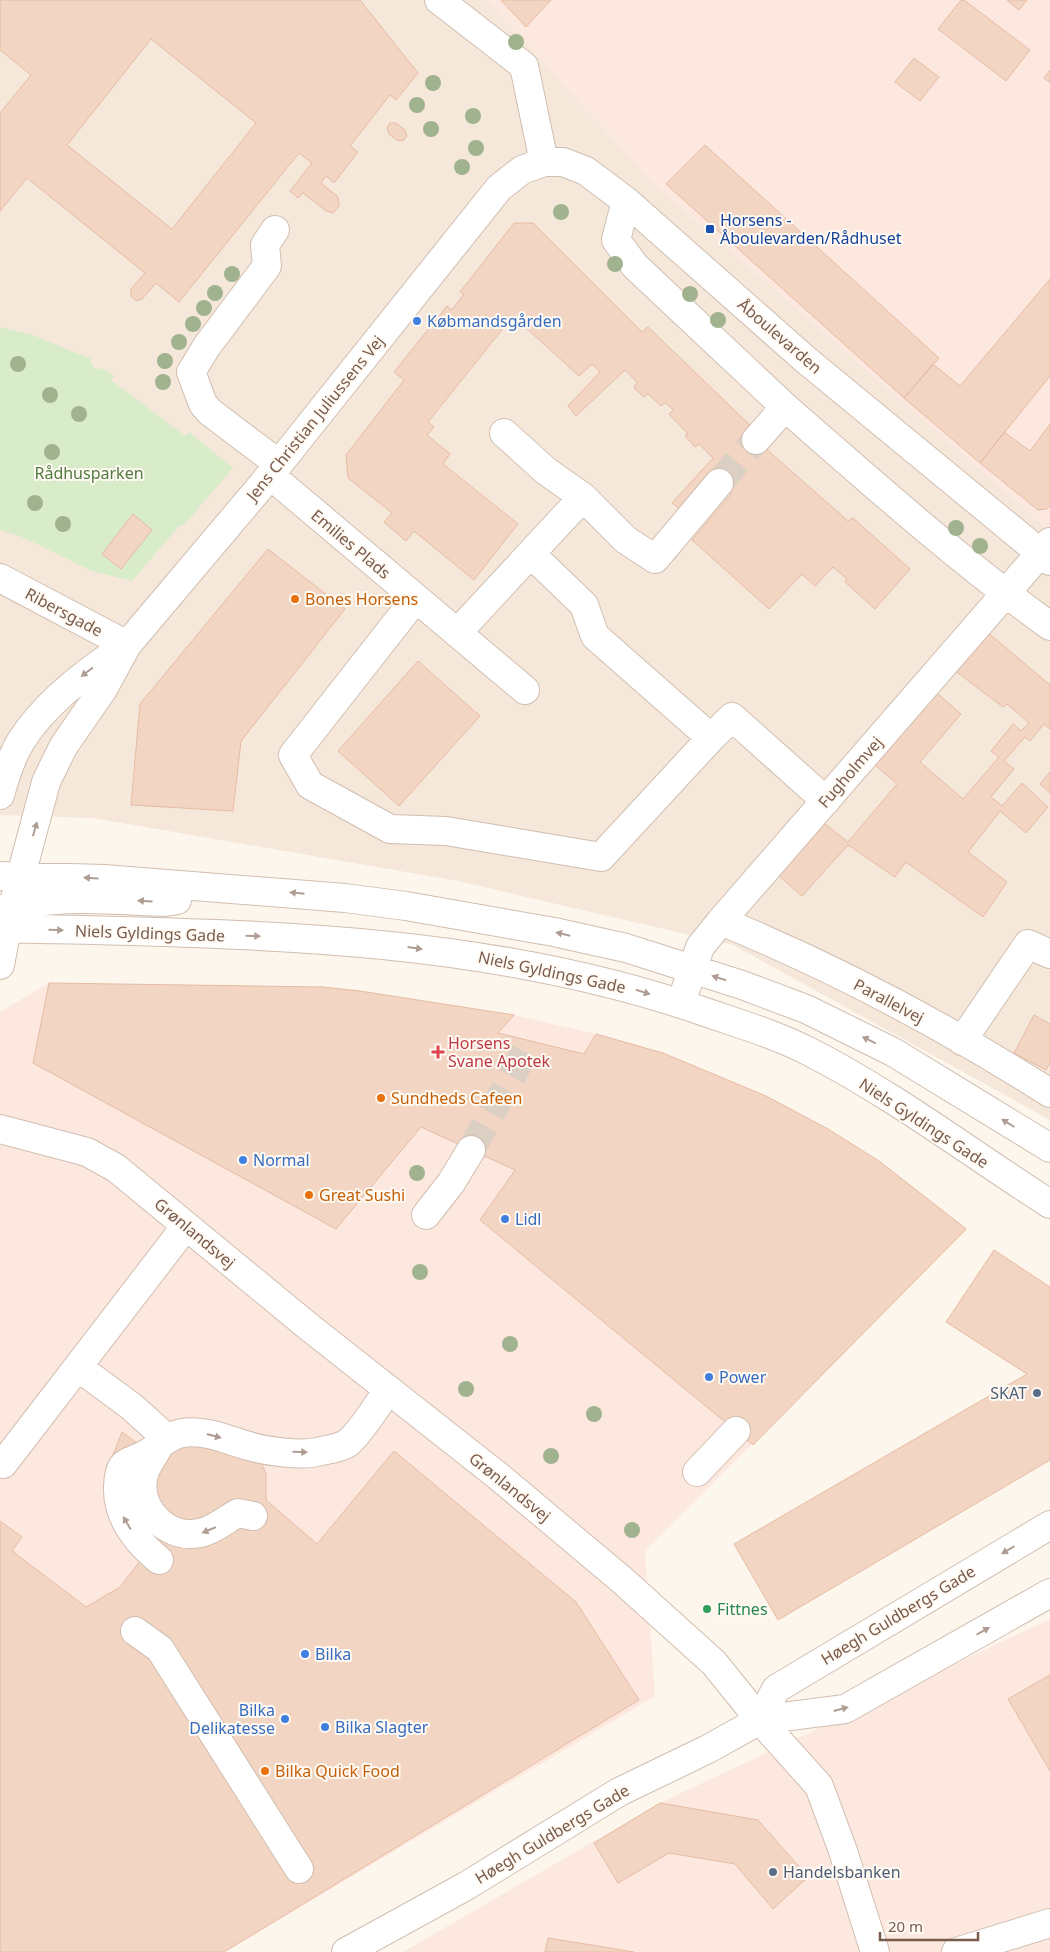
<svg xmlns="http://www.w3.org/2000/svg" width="1050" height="1952" font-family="'Noto Sans',sans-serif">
  <rect width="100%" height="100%" fill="#fdf6ec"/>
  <path fill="#f5e8da" d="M0 0H1050V1120L733 945 458 881 93 818 0 815Z"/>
  <path fill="#fde8e0" d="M487 0H1050V531L654 184Z
    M49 983 323 987 514 1015 596 1034 663 1053 766 1096 828 1129 879 1161 968 1229 645 1551 655 1696 225 1952H0V1012Z
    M1050 1619V1952H403L660 1803Z"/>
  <path fill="#d8ecc9" d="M0 327 33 335 91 359V365L98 370 103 368 114 376 111 380 185 436 189 432 233 468 183 526 180 525 132 581 92 571 22 537 0 530Z"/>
  <path fill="#f3d5c3" stroke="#e6bba3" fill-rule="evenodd" d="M0 0H360L418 73 396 100 390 95 350 146 358 152 334 183 326 176 321 183 338 197 339 206 333 213 326 211 303 193 298 198 290 191 312 163 299 153 179 302 156 283 142 299 136 301 131 296V289L145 273 27 178 0 211V113L31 75 0 50ZM151 39 256 123 172 229 67 145Z
    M501 0H551L526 27Z
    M961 0H964L1030 50 1006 81 938 29Z
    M1007 0H1027L1019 10Z
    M914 58 939 77 920 101 895 82Z
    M1050 70V83L1044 78Z
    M390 123H396L405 130 407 136 403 141 397 140 389 134 387 128Z
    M705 145 939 358 904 398 666 184Z
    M514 223H533L642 332 648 327 756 431V440L848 521 853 518 910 569 875 609 845 582 847 579 833 567 815 586 802 574 769 609 692 540 731 494 713 478 682 511 672 503 713 458 699 444 695 447 685 436 688 434 669 414 673 410 666 403 661 406 648 394 644 397 634 388 637 382 625 370 576 416 568 406 600 372 592 364 579 376 513 316 428 422 434 427 427 435 450 454 443 464 518 524 474 580 414 531 406 541 384 522 392 513 348 478 346 455 404 380 394 372 447 306 452 310 464 294 460 292Z
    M1050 279V376L980 463 904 398 933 364 960 386Z
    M1050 424V506L1047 509 1038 510 980 463 1004 432 1030 451Z
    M133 514 152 530 121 569 102 554Z
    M268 549 345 609 241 741 233 811 131 805 140 704Z
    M986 631 1050 685V729L1044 724 1030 741 1025 737 1004 761 1014 769 991 797 1002 806 1022 783 1048 807 1026 833 1000 811 968 852 1007 882 983 917 906 862 895 877 848 845 802 896 779 876 824 823 848 842 897 784 875 765 937 693 961 714 920 762 963 799 999 757 991 751 1013 724 1021 731 1029 723 1007 704 1003 707 954 670Z
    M418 661 480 716 399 806 338 751Z
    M1050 772V793L1040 784Z
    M49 983 323 987 360 991 514 1015 498 1033 584 1054 596 1034 663 1053 766 1096 828 1129 879 1161 966 1229 753 1445 480 1220 515 1170 421 1127 336 1229 33 1063Z
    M1034 1015 1050 1024V1063L1046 1070 1014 1053Z
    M994 1250 1050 1287V1460L778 1620 734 1544 1027 1374 946 1322Z
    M187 1421H213L237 1431 256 1450 266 1474V1500L317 1544 394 1451 576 1602 639 1700 224 1952H0V1521L22 1537 12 1551 86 1607 120 1587 140 1561 106 1479 111 1460 122 1432 145 1449Z
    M1050 1675V1771L1008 1699Z
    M660 1803 758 1820 808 1877 773 1909 735 1864 669 1853 618 1883 594 1843Z
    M548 1938 634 1952H545Z"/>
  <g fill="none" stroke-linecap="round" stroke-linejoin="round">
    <path stroke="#dcd0c4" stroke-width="28" stroke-dasharray="28 14" stroke-linecap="butt" d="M719 483 756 440
      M471 1150 531 1041"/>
    <defs>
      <path id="minor" d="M439 0 524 66 544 162
        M626 201 616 240 635 266 785 407
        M275 230 265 245 267 266 207 346 191 372 203 404 210 412 279 464
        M756 440 785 407C871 482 957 559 1050 626
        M270 475 525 690
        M583 497 626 540 655 559 719 483
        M0 578 127 645
        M416 598 293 755 310 785 390 829 446 831 601 857 711 738 595 636 584 605 531 554
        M457 633 583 497 546 471 504 433
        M711 738 732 717 826 801
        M0 795C5 777 11 757 21 741 45 703 87 671 124 647
        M0 876 104 879 345 898 406 906 554 932 626 948 742 985 806 1009 893 1052 1050 1148
        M0 910C53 893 110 900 165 902L177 900
        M721 921C835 968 946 1027 1050 1093
        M0 928C237 934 479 933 705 1012 740 1024 777 1035 810 1052 894 1095 970 1153 1050 1204
        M0 965 7 928 46 782 63 747 103 689 127 645 262 485 499 188 522 170 544 162H563L586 171 626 201 806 360 1050 561
        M686 988 700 947 721 921 1050 542
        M962 1041 1028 944 1050 954
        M0 1129 87 1152 116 1168 309 1327 498 1476 622 1580 714 1663 760 1720 819 1786 843 1851 875 1952
        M426 1215 451 1183 471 1150
        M78 1367 132 1407 162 1434C162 1450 145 1461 143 1479 138 1511 169 1540 200 1533 214 1530 225 1520 238 1513L253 1516
        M0 1462 3 1464 186 1226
        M697 1472 736 1431
        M159 1560C136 1541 117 1517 118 1487 119 1459 126 1465 146 1454 159 1447 167 1436 182 1433 204 1429 227 1440 249 1446 265 1451 300 1456 317 1452 325 1450 342 1448 349 1442 364 1428 376 1407 388 1390
        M135 1631 160 1649 299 1869
        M760 1720 776 1689 1050 1525
        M346 1952 466 1886 619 1792 708 1749 760 1720 845 1709 1050 1593
        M956 1952 1050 1923"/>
    </defs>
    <use href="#minor" stroke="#d1beb0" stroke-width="30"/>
    <use href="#minor" stroke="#fff" stroke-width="28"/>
  </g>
  <g fill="#a0b28e">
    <circle cx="516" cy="42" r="8"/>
    <circle cx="433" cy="83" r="8"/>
    <circle cx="417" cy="105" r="8"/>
    <circle cx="473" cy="116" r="8"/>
    <circle cx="431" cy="129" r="8"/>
    <circle cx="476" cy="148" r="8"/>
    <circle cx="462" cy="167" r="8"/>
    <circle cx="561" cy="212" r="8"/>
    <circle cx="615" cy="264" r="8"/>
    <circle cx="232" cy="274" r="8"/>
    <circle cx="215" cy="293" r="8"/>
    <circle cx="690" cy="294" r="8"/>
    <circle cx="204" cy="308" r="8"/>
    <circle cx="718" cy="320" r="8"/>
    <circle cx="193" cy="324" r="8"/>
    <circle cx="179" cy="342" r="8"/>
    <circle cx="165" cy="361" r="8"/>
    <circle cx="18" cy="364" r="8"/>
    <circle cx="163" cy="382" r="8"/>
    <circle cx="50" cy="395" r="8"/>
    <circle cx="79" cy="414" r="8"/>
    <circle cx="52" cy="452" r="8"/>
    <circle cx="35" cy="503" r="8"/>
    <circle cx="63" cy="524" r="8"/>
    <circle cx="956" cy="528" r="8"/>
    <circle cx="980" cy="546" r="8"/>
    <circle cx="417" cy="1173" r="8"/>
    <circle cx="420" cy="1272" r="8"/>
    <circle cx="510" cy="1344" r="8"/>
    <circle cx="466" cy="1389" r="8"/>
    <circle cx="594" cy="1414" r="8"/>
    <circle cx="551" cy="1456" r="8"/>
    <circle cx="632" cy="1530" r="8"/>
  </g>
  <defs><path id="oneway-solid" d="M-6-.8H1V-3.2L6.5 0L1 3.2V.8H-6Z" transform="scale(1.25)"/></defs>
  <g fill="#af9d94">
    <use href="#oneway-solid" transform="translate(87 672) rotate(143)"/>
    <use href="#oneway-solid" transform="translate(35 829) rotate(-74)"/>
    <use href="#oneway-solid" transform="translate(91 878) rotate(-177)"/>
    <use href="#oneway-solid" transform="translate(297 893) rotate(-174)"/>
    <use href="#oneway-solid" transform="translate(145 901) rotate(-177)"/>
    <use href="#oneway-solid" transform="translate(56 930) rotate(2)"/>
    <use href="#oneway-solid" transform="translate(563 934) rotate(-167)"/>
    <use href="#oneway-solid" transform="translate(253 936) rotate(2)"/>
    <use href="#oneway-solid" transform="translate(415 948) rotate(8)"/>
    <use href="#oneway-solid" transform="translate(719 978) rotate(-163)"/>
    <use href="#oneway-solid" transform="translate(643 992) rotate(17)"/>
    <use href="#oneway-solid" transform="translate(869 1040) rotate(-154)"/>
    <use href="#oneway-solid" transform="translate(1008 1123) rotate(-148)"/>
    <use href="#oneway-solid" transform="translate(214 1436) rotate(15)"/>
    <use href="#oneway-solid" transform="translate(300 1452) rotate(2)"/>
    <use href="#oneway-solid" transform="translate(127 1523) rotate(-120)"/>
    <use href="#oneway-solid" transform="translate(209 1530) rotate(157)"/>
    <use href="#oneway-solid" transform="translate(1008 1550) rotate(149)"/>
    <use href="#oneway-solid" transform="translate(983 1631) rotate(-30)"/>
    <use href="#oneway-solid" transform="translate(841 1709) rotate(-15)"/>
  </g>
  <rect fill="#1a4fb4" stroke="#fffaf3" stroke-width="2" x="705" y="224" width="10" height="10" rx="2.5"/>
  <g fill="#3f7fe0" stroke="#fffaf3" stroke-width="2">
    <circle cx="417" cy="321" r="5"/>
    <circle cx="243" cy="1160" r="5"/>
    <circle cx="505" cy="1219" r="5"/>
    <circle cx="709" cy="1377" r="5"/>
    <circle cx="305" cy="1654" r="5"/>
    <circle cx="285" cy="1719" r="5"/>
    <circle cx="325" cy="1727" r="5"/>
  </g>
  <g fill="#e8710a" stroke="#fffaf3" stroke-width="2">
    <circle cx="295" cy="599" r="5"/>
    <circle cx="381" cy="1098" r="5"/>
    <circle cx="309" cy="1195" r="5"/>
    <circle cx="265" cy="1771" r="5"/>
  </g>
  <path fill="#e0444e" stroke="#fffaf3" stroke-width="2" d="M435.5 1044.5h5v5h5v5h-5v5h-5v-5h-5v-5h5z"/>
  <g fill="#5c6f8a" stroke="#fffaf3" stroke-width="2">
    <circle cx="1037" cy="1393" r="5"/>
    <circle cx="773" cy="1872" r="5"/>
  </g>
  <circle fill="#2e9e5b" stroke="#fffaf3" stroke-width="2" cx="707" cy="1609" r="5"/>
  <g text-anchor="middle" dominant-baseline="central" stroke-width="4" stroke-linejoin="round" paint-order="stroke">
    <g font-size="16" fill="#164399" stroke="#fffaf3" text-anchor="start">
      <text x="720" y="220">Horsens -<tspan x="720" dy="18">Åboulevarden/Rådhuset</tspan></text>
    </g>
    <g font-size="16" fill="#366cbe" stroke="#fffaf3" text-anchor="start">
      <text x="427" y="321">Købmandsgården</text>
      <text x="253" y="1160">Normal</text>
      <text x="515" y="1219">Lidl</text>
      <text x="719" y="1377">Power</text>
      <text x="315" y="1654">Bilka</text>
      <text x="275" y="1710" text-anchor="end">Bilka<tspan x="275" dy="18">Delikatesse</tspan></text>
      <text x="335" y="1727">Bilka Slagter</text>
    </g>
    <g font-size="16" fill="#7a5c4d" stroke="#fffaf3">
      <text transform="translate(780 336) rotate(41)">Åboulevarden</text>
      <text transform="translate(315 418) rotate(-51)">Jens Christian Juliussens Vej</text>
      <text transform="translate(351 544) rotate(40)">Emilies Plads</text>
      <text transform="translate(64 612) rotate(28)">Ribersgade</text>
      <text transform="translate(850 772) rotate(-49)">Fugholmvej</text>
      <text transform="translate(150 933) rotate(2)">Niels Gyldings Gade</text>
      <text transform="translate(552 972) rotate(12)">Niels Gyldings Gade</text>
      <text transform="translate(889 1001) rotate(28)">Parallelvej</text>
      <text transform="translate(924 1123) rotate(33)">Niels Gyldings Gade</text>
      <text transform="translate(195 1233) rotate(40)">Grønlandsvej</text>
      <text transform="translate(510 1487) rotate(39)">Grønlandsvej</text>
      <text transform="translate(898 1615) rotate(-31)">Høegh Guldbergs Gade</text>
      <text transform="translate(552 1834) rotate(-31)">Høegh Guldbergs Gade</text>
    </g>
    <g font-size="16" fill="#537a41" stroke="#fffaf3">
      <text x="89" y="473">Rådhusparken</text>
    </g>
    <g font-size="16" fill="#c56008" stroke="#fffaf3" text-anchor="start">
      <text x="305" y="599">Bones Horsens</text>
      <text x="391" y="1098">Sundheds Cafeen</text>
      <text x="319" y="1195">Great Sushi</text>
      <text x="275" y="1771">Bilka Quick Food</text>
    </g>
    <g font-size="16" fill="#be3a42" stroke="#fffaf3" text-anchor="start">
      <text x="448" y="1043">Horsens<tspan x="448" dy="18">Svane Apotek</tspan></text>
    </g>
    <g font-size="16" fill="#4e5e75" stroke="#fffaf3" text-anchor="end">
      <text x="1027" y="1393">SKAT</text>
      <text x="783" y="1872" text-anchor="start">Handelsbanken</text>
    </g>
    <g font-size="16" fill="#27864d" stroke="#fffaf3" text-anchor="start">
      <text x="717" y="1609">Fittnes</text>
    </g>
  </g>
  <path d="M880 1932v8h98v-8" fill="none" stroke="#7a5c4d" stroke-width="2.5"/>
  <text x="888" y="1932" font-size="15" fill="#7a5c4d" stroke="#fffaf3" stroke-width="4" paint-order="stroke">20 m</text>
</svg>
